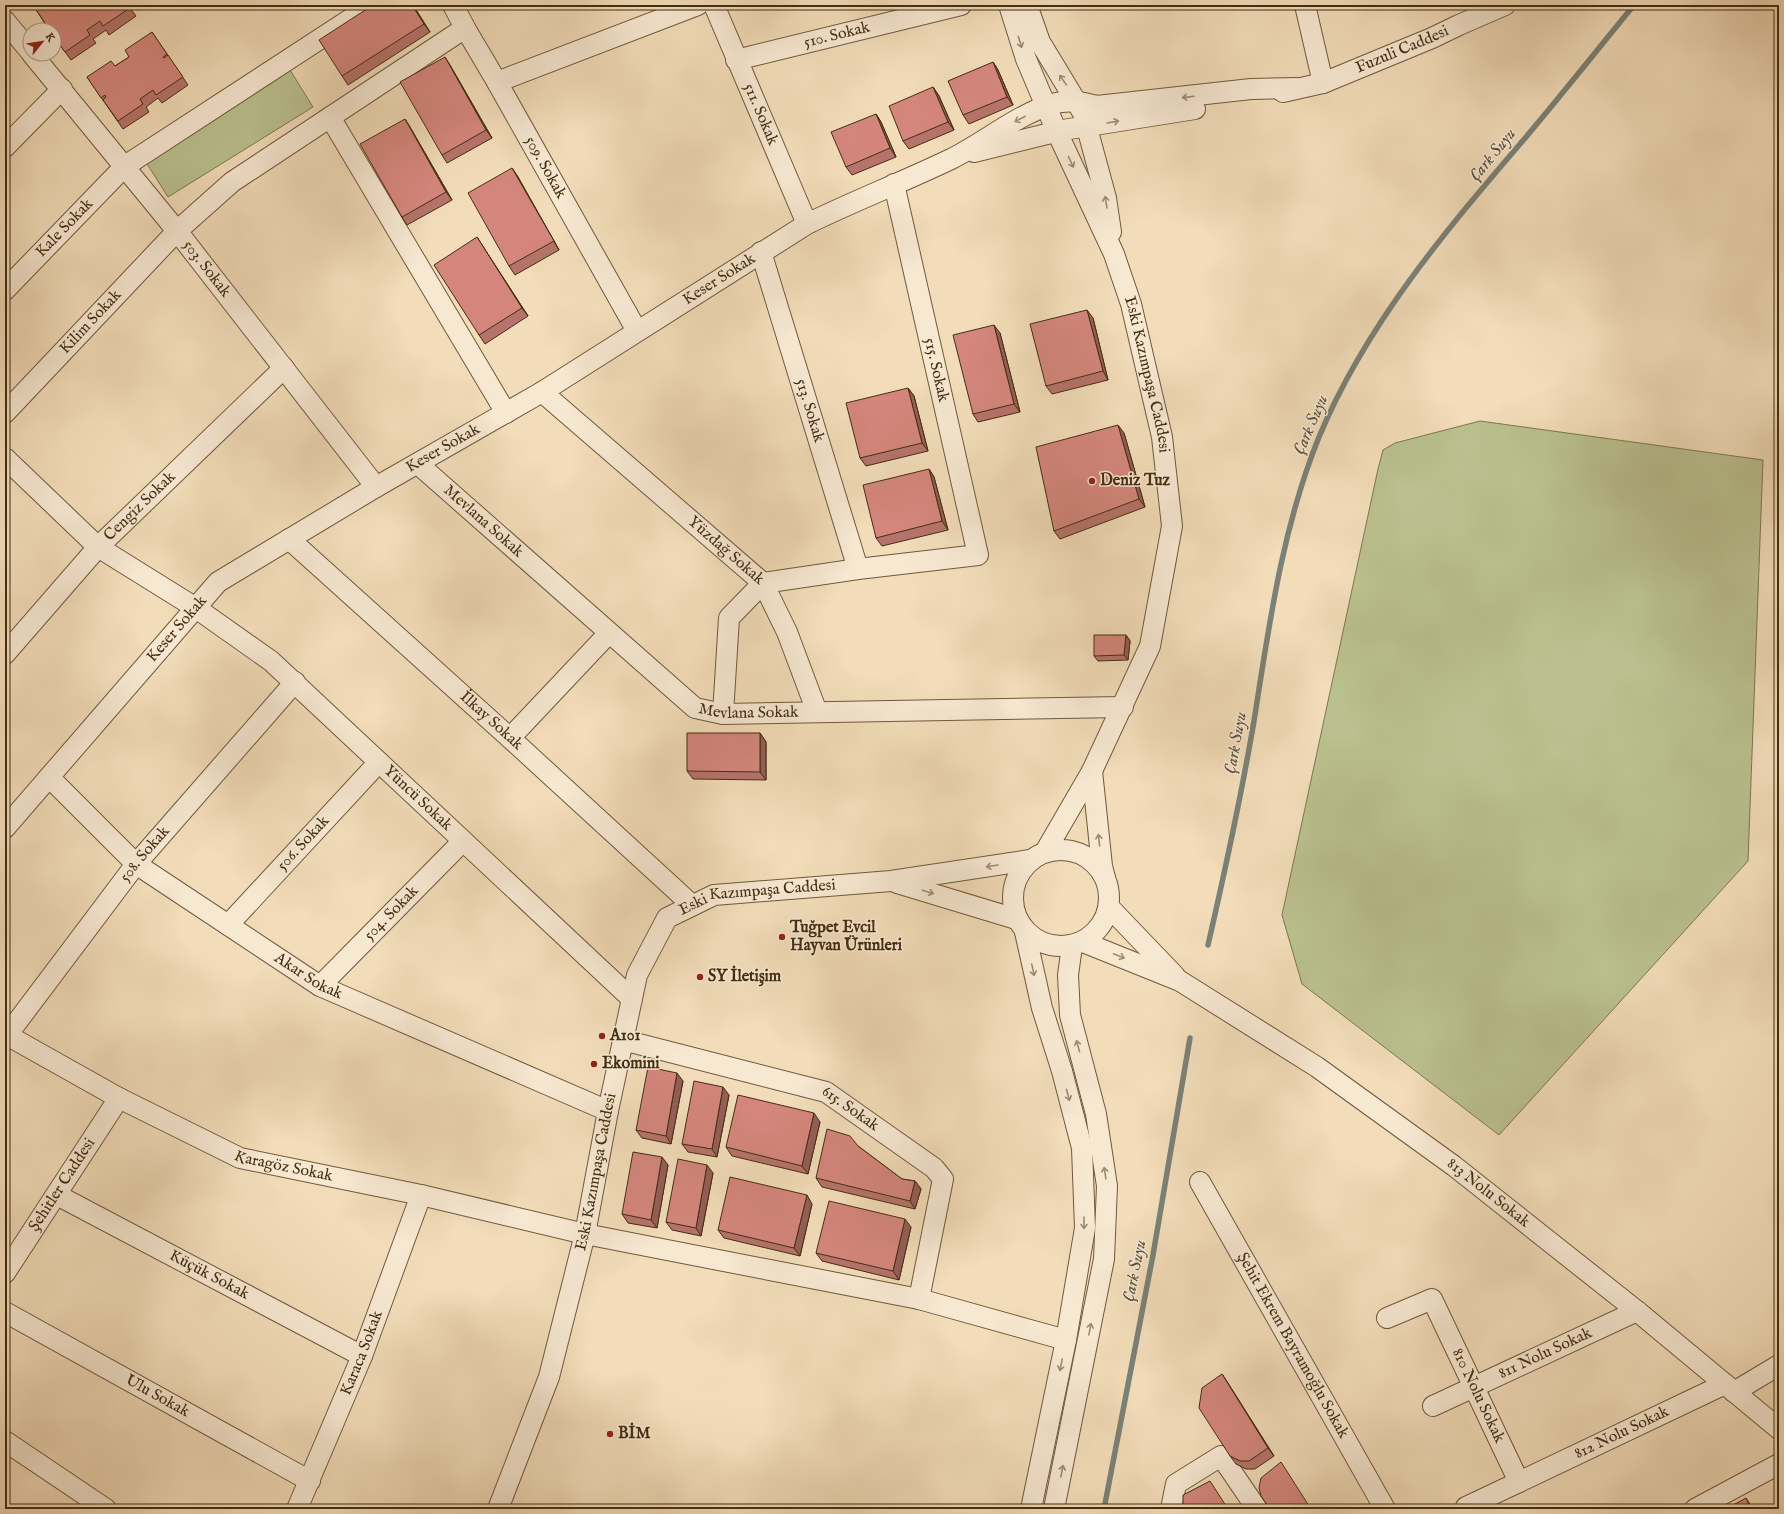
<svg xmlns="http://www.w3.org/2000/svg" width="1784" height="1514" font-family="'IM FELL English',serif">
  <rect width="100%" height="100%" fill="#f2dcb9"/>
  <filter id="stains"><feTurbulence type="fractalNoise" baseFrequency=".005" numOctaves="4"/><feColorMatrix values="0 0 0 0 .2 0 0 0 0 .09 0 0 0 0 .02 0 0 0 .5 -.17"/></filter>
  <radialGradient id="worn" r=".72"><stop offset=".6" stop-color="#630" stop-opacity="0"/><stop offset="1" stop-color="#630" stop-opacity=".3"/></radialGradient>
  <path fill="#bac08f" stroke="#7f7650" d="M290 70 313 107 168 197 144 159 200 127Z
    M1480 421 1763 460 1748 861 1499 1135 1302 984 1282 915 1378 469 1383 450 1395 443Z"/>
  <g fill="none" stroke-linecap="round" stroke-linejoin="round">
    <path stroke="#7b8177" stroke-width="5.5" d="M1208 945C1225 871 1241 797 1254 721 1269 626 1282 528 1319 437 1366 324 1447 229 1526 137 1563 93 1598 49 1634 5
      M1104 1509 1153 1255 1190 1038"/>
    <defs>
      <g id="minor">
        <path id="s1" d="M453 5 465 28 497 82 637 331"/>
        <path id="s2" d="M714 5 807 224"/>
        <path id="s3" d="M1009 5 1026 59 1057 132 1114 254 1131 304 1162 437 1172 526 1150 646 1092 771 1045 852"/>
        <path d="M1027 5 1040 42 1083 113 1106 198 1111 232"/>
        <path d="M1305 5 1323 83"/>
        <path d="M5 21 30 51"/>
        <path id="s4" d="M32 54 177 231 376 487"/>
        <path id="s5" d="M736 60 961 5"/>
        <path d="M497 82 698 5"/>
        <path id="s6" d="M1283 92 1323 83 1432 38 1459 25 1505 5"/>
        <path d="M330 117 506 413"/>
        <path d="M5 147 62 89"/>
        <path d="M974 152 1063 130 1195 109"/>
        <path id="s7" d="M761 252 858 569"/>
        <path id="s8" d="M5 290 125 166 372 5"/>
        <path id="s9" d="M542 392 763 583 858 569 978 555 894 184"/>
        <path id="s10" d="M5 413 177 231 232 182 465 28"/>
        <path id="s11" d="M5 458 98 547 196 608 271 661 632 999"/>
        <path id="s12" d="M418 464 695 708 723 714 1123 707"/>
        <path id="s13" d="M289 539 510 738 692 905"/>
        <path id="s14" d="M5 654 98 547 284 368"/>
        <path d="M723 714 729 618 763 583 787 632 817 712"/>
        <path d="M510 738 609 633"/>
        <path d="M1092 771 1102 866 1105 878"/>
        <path id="s15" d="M49 777 136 864 320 986 608 1111"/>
        <path id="s16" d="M5 828 218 582 376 487 542 392 807 224C854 201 903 182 951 159 985 142 1015 116 1052 104 1068 99 1082 102 1097 106L1251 89 1296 88"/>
        <circle cx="1061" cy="898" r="48"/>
        <path d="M897 883 1016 919"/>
        <path d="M1109 907 1175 976"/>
        <path id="s17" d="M228 925 379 762"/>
        <path d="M1025 932 1042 1008 1062 1071 1082 1148 1085 1228 1066 1340 1031 1509"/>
        <path id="s18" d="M1083 942 1180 981 1317 1067 1454 1166 1637 1311 1779 1429"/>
        <path id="s19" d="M320 986 463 841"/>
        <path id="s20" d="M5 1034 119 1098 240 1158 421 1195 585 1234 919 1299 1066 1340"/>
        <path id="s21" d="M5 1038 136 864 295 682"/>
        <path id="s22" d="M623 1040 826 1092 934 1168 943 1179 919 1299"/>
        <path id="s23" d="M1200 1182 1385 1509"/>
        <path id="s24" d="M57 1195 362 1356"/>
        <path id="s25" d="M5 1273 119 1098"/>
        <path id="s26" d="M5 1312 310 1481"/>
        <path id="s27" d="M1387 1318 1432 1299 1519 1482 1466 1507 1467 1509"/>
        <path d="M1734 1392 1779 1365"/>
        <path id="s28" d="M1433 1406 1637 1311"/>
        <path d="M5 1441 106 1509"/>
        <path id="s29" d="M1519 1482 1725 1384"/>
        <path id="s30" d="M297 1509 362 1356 421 1195"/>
        <path id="s31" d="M498 1509 549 1377 585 1234 608 1111 637 975 667 918 714 895 891 881 1030 860"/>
        <path d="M1054 1509 1104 1259 1107 1186 1096 1114 1070 1015 1068 975 1072 946"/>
        <path d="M1171 1509 1176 1484 1221 1456 1257 1509"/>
        <path d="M1695 1509 1779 1464"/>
      </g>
    </defs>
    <use href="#minor" stroke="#70593b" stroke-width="22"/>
    <use href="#minor" stroke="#f7e8d2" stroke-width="20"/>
  </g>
  <path fill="#b6736b" stroke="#442d11" d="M128 5 136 16 109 35 106 30 93 39 96 43 71 60 54 37V30H49L35 8Z
    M373 5H413L430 32 348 85 342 76Z
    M152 32 188 85 162 103 158 98 146 107 149 112 123 129 87 77 115 66 129 57Z
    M993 62 998 70 1013 105 969 124 963 115Z
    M450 65 492 138 447 163 442 155Z
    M933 87 939 96 954 130 909 149 903 141Z
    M876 114 881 122 896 157 852 175 846 167Z
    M405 119 410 127 452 200 407 225 402 217Z
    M512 168 518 177 559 250 515 275 509 266Z
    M482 245 528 316 485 344 479 335Z
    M1093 318 1108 380 1052 394 1046 386Z
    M1000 333 1020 412 978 422 973 414Z
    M908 388 914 396 928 451 866 466 860 458Z
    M1124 433 1145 507 1060 539 1054 531Z
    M929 469 934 477 948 530 882 546 876 538Z
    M1126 635 1130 641 1128 660 1098 661 1094 656Z
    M760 733 766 742V780L693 779 687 771Z
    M683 1081 671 1144 642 1138 636 1130Z
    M729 1095 717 1157 688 1152 682 1144Z
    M820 1122 808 1174 732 1156 726 1147Z
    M858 1146 902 1179 915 1181 921 1189 915 1209 822 1187 816 1178Z
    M668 1165 657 1228 628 1223 622 1214Z
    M713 1173 701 1236 672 1230 666 1222Z
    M812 1204 800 1256 724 1238 718 1230Z
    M911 1227 899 1280 822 1261 816 1253Z
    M1222 1374 1274 1456 1255 1469H1246L1236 1464 1230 1456Z"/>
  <path fill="#945e57" stroke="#442d11" d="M412 5H413L430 32 424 24Z
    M445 57 450 65 492 138 486 130Z
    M993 62 998 70 1013 105 1007 97Z
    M933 87 939 96 954 130 948 122Z
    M876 114 881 122 896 157 890 148Z
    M405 119 410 127 452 200 446 192Z
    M512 168 518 177 559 250 554 241Z
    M477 237 482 245 528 316 522 308Z
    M1087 310 1093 318 1108 380 1103 371Z
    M994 325 1000 333 1020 412 1014 404Z
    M908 388 914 396 928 451 922 443Z
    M1118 425 1124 433 1145 507 1139 499Z
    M929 469 934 477 948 530 942 521Z
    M1126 635 1130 641 1128 660 1124 655Z
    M760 733 766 742V780L760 772Z
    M677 1073 683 1081 671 1144 666 1136Z
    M723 1087 729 1095 717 1157 712 1149Z
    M814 1113 820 1122 808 1174 802 1166Z
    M662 1157 668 1165 657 1228 651 1220Z
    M707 1165 713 1173 701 1236 696 1228Z
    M915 1181 921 1189 915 1209 910 1201Z
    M807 1195 812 1204 800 1256 794 1248Z
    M905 1219 911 1227 899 1280 893 1271Z
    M1222 1374 1228 1383 1274 1456 1268 1448Z
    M1746 1498 1753 1509H1751Z"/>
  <path fill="#d4867c" stroke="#442d11" d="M40 5H128L130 8 103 26 100 21 87 30 90 35 65 52 54 37V30H52L54 29 52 27 49 29 35 8Z
    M373 5H412L424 24 342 76 319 40Z
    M152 32 167 54 163 57 164 58 168 55 183 77 156 95 153 90 140 99 143 104 118 121 103 100 106 97 105 95 101 98 87 77 111 61 115 66 129 57 125 50Z
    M445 57 486 130 442 155 400 82Z
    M993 62 1007 97 963 115 948 81Z
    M933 87 948 122 903 141 889 106Z
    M876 114 890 148 846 167 831 132Z
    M405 119 446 192 402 217 360 144Z
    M512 168 554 241 509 266 468 193Z
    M477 237 522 308 479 335 434 265Z
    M1087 310 1103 371 1046 386 1030 324Z
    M994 325 1014 404 973 414 953 335Z
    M908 388 922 443 860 458 846 403Z
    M1118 425 1139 499 1054 531 1036 447Z
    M929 469 942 521 876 538 863 485Z
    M1094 635H1126L1124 655 1094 656Z
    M687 733H760V772L687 771Z
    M648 1067 677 1073 666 1136 636 1130Z
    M694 1081 723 1087 712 1149 682 1144Z
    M738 1095 814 1113 802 1166 726 1147Z
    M827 1129 850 1136 858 1146 902 1179 915 1181 910 1201 816 1178Z
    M633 1152 662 1157 651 1220 622 1214Z
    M678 1159 707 1165 696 1228 666 1222Z
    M730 1177 807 1195 794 1248 718 1230Z
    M829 1201 905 1219 893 1271 816 1253Z
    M1222 1374 1268 1448 1249 1461H1240L1230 1456 1199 1408 1202 1388Z
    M1281 1462 1311 1509H1270L1261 1496 1259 1488 1261 1478Z
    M1210 1481 1228 1509H1183V1495Z
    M1746 1498 1751 1509H1726Z"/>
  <defs><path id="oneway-shaft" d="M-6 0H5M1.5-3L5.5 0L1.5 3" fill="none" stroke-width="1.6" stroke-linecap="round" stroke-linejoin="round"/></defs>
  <g stroke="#9e8a72">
    <use href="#oneway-shaft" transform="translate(1020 42) rotate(73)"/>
    <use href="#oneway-shaft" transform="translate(1063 80) rotate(-125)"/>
    <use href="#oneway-shaft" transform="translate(1188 97) rotate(173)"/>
    <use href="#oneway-shaft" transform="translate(1020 119) rotate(153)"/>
    <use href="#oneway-shaft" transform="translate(1113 122) rotate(-10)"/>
    <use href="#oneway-shaft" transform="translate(1071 162) rotate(65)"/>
    <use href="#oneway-shaft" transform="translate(1106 202) rotate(-100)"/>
    <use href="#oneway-shaft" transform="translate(1099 840) rotate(-96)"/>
    <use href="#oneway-shaft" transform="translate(992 866) rotate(171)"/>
    <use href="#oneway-shaft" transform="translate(928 892) rotate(17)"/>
    <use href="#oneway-shaft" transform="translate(1119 956) rotate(22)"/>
    <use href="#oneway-shaft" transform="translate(1033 970) rotate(78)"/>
    <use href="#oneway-shaft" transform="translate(1078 1046) rotate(-105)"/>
    <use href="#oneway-shaft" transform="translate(1068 1095) rotate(75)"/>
    <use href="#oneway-shaft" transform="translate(1105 1173) rotate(-99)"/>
    <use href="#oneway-shaft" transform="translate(1084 1223) rotate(90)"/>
    <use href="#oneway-shaft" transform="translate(1090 1329) rotate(-79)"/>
    <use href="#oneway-shaft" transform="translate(1061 1365) rotate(102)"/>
    <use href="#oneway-shaft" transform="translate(1062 1471) rotate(-79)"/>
  </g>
  <g fill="#8f2418" stroke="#f7e8d2" stroke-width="1.5">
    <circle cx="1092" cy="481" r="4"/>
    <circle cx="782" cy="937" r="4"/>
    <circle cx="700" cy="977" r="4"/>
    <circle cx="602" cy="1036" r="4"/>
    <circle cx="594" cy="1064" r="4"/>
    <circle cx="610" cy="1434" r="4"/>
  </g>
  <g text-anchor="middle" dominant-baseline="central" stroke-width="3" stroke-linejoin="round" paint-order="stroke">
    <g font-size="16" fill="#442d11" stroke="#f7e8d2">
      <text stroke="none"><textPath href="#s5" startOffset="104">510. Sokak</textPath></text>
      <text stroke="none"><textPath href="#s6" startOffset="127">Fuzuli Caddesi</textPath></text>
      <text stroke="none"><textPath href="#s2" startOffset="119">511. Sokak</textPath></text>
      <text stroke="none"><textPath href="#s1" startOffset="187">509. Sokak</textPath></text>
      <text stroke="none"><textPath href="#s8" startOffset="86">Kale Sokak</textPath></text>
      <text stroke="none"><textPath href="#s4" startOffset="277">503. Sokak</textPath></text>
      <text stroke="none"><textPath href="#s16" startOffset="911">Keser Sokak</textPath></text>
      <text stroke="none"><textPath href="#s10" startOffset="125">Kilim Sokak</textPath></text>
      <text transform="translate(936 370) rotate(77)">515. Sokak</text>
      <text stroke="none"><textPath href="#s3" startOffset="396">Eski Kazımpaşa Caddesi</textPath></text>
      <text stroke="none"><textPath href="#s7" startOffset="166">513. Sokak</textPath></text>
      <text stroke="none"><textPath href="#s16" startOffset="587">Keser Sokak</textPath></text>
      <text stroke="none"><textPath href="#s14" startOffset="200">Cengiz Sokak</textPath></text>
      <text stroke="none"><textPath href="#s12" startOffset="87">Mevlana Sokak</textPath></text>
      <text stroke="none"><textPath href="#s9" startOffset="243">Yüzdağ Sokak</textPath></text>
      <text stroke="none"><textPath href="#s16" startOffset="263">Keser Sokak</textPath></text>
      <text stroke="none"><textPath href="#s12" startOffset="423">Mevlana Sokak</textPath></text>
      <text stroke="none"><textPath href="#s13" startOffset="272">İlkay Sokak</textPath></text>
      <text stroke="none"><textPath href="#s11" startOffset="537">Yüncü Sokak</textPath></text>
      <text stroke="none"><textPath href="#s17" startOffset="111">506. Sokak</textPath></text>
      <text stroke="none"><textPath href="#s21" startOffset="231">508. Sokak</textPath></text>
      <text stroke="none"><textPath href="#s31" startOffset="712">Eski Kazımpaşa Caddesi</textPath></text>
      <text stroke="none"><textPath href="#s19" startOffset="102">504. Sokak</textPath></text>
      <text stroke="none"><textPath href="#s15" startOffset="329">Akar Sokak</textPath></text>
      <text stroke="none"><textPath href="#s22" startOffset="239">615. Sokak</textPath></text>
      <text stroke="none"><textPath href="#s20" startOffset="310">Karagöz Sokak</textPath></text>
      <text stroke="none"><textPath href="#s31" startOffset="352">Eski Kazımpaşa Caddesi</textPath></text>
      <text stroke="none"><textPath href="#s25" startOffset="105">Şehitler Caddesi</textPath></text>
      <text stroke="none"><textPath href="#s18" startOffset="479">813 Nolu Sokak</textPath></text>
      <text stroke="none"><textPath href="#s24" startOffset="172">Küçük Sokak</textPath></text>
      <text stroke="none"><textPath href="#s23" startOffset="188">Şehit Ekrem Bayramoğlu Sokak</textPath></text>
      <text stroke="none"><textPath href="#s30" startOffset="169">Karaca Sokak</textPath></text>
      <text stroke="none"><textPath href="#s28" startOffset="124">811 Nolu Sokak</textPath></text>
      <text stroke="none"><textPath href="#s27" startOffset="156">810 Nolu Sokak</textPath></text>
      <text stroke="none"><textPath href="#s26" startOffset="174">Ulu Sokak</textPath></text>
      <text stroke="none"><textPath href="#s29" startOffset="114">812 Nolu Sokak</textPath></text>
    </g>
    <g font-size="16" font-weight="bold" fill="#442d11" stroke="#f7e8d2" text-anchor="start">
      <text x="1100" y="481">Deniz Tuz</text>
      <text x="790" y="928">Tuğpet Evcil<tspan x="790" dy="18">Hayvan Ürünleri</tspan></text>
      <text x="708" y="977">SY İletişim</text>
      <text x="610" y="1036">A101</text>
      <text x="602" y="1064">Ekomini</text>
      <text x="618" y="1434">BİM</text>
    </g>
    <g font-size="17" font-style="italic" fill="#5b503c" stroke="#f7e8d2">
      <text transform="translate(1493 155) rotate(-51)">Çark Suyu</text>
      <text transform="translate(1311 425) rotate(-67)">Çark Suyu</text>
      <text transform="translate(1236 743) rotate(-80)">Çark Suyu</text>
      <text transform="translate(1135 1271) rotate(-79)">Çark Suyu</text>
    </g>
  </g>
  <rect width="1784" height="1514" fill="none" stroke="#f2dcb9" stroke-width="20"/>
  <rect x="6" y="6" width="1772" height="1502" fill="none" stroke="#442d11" stroke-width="2"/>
  <rect x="10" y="10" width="1764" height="1494" fill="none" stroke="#442d11"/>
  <g transform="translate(42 42) rotate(60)"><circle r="19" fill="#f7e8d2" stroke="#af9d85"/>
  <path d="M0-3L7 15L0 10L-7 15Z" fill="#8f2418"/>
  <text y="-6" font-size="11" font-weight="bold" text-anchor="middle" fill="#442d11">K</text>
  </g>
  <rect width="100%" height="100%" filter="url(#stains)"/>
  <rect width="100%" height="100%" fill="url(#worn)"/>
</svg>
